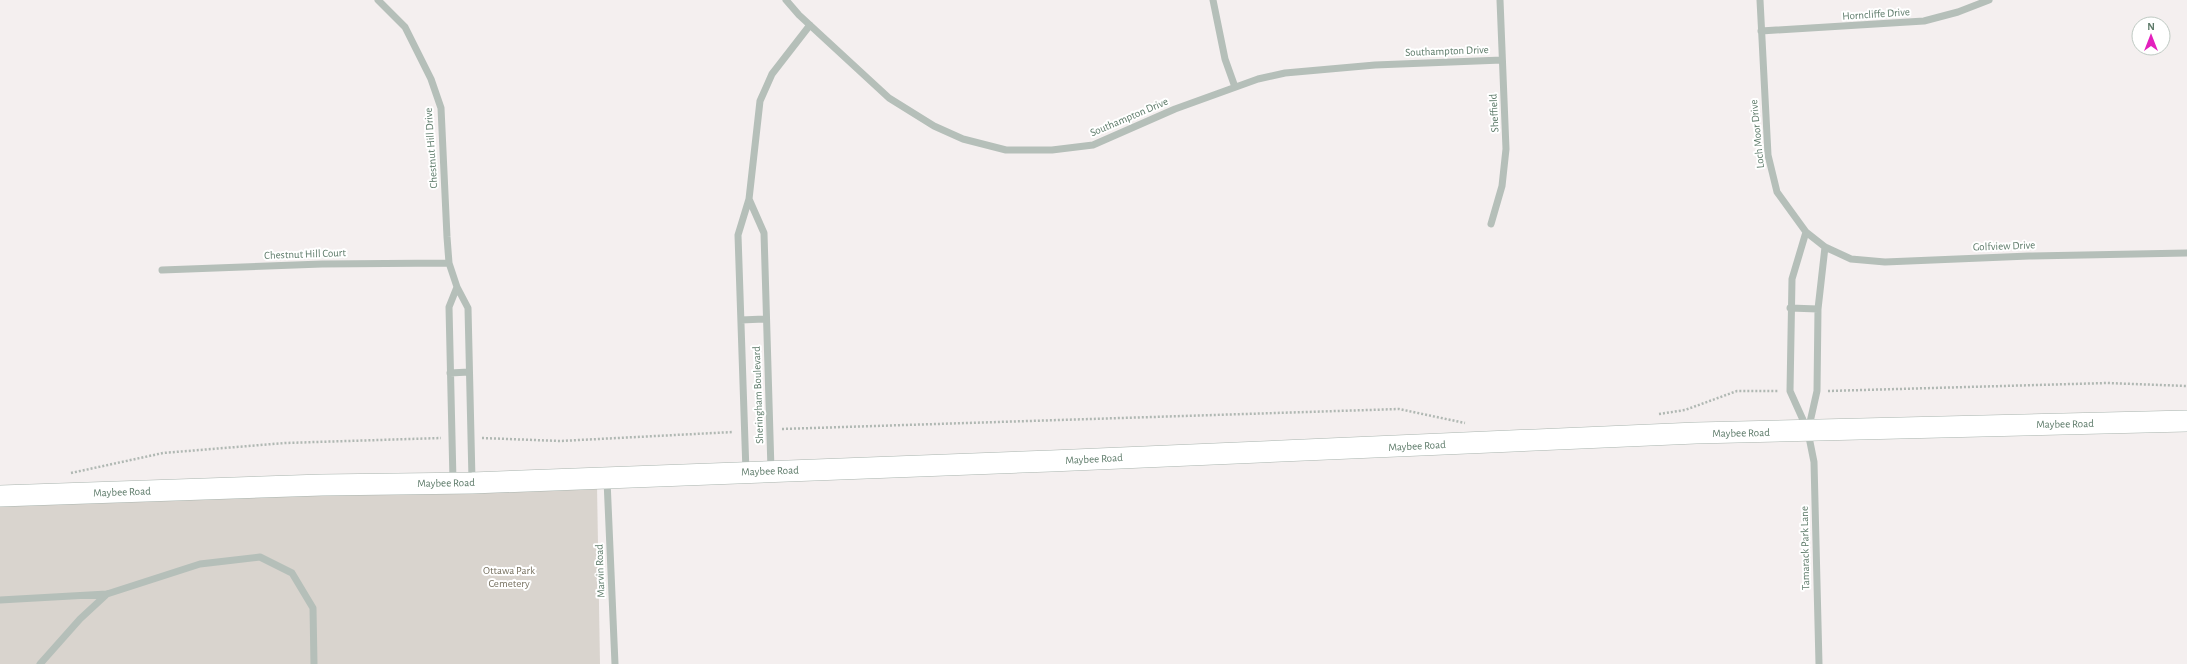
<svg xmlns="http://www.w3.org/2000/svg" width="2187" height="664" font-family="'Alegreya Sans',sans-serif">
  <rect width="100%" height="100%" fill="#f4efef"/>
  <path fill="#d9d4ce" d="M597 485 600 664H0V505Z"/>
  <g fill="none" stroke-linecap="round" stroke-linejoin="round">
    <defs>
      <path id="major" d="M0 496 322 485 472 483 1051 461 1696 433 2187 421"/>
    </defs>
    <use href="#major" stroke="#a9b4ae" stroke-width="22"/>
    <path stroke="#b0b8b3" stroke-width="2.5" stroke-dasharray="2 2" stroke-linecap="butt" d="M1828 391 2107 383 2187 386
      M1659 414 1685 410 1737 391H1779
      M782 429 1399 409 1465 423
      M482 438 560 441 733 432
      M71 473 163 453 285 443 441 438"/>
    <path stroke="#b5bfb9" stroke-width="7" d="M378 0 405 27 431 79 441 108 447 237 449 263 457 287
      M786 0 799 15 889 98 934 126 963 139 1006 150H1052L1093 145 1175 109 1258 79 1285 73 1375 65 1502 60
      M1213 0 1225 59 1235 87
      M1760 0 1768 155 1777 192 1806 232 1825 247 1851 259 1885 262 2029 256 2187 253
      M1761 31 1924 21 1958 12 1989 0
      M749 199 760 101 772 74 810 25
      M1491 224 1502 186 1506 149 1500 0
      M1806 232 1792 279 1790 391 1808 431 1817 391 1818 309 1825 247
      M162 270 322 264 449 263
      M1790 308 1818 309
      M741 320 766 319
      M450 373 469 372
      M1808 432 1814 462 1819 664
      M746 472 738 235 749 199 764 233 771 470
      M607 480 615 664
      M453 481 449 307 457 287 468 308 472 480
      M0 600 107 594 200 564 260 557 292 573 313 608 314 664
      M40 664 80 619 107 594"/>
    <use href="#major" stroke="#fff" stroke-width="21"/>
  </g>
  <g text-anchor="middle" dominant-baseline="central" stroke-width="4" stroke-linejoin="round" paint-order="stroke">
    <g font-size="11" fill="#5e7b6a" stroke="#fff">
      <text transform="translate(1876 14) rotate(-4)">Horncliffe Drive</text>
      <text transform="translate(1447 51) rotate(-2)">Southampton Drive</text>
      <text transform="translate(1494 113) rotate(-93)">Sheffield</text>
      <text transform="translate(1129 117) rotate(-23)">Southampton Drive</text>
      <text transform="translate(1757 134) rotate(-96)">Loch Moor Drive</text>
      <text transform="translate(431 148) rotate(-94)">Chestnut Hill Drive</text>
      <text transform="translate(2004 246) rotate(-2)">Golfview Drive</text>
      <text transform="translate(305 254) rotate(-2)">Chestnut Hill Court</text>
      <text transform="translate(758 395) rotate(-92)">Sheringham Boulevard</text>
      <text transform="translate(2065 424) rotate(-1)">Maybee Road</text>
      <text transform="translate(1741 433) rotate(-1)">Maybee Road</text>
      <text transform="translate(1417 446) rotate(-3)">Maybee Road</text>
      <text transform="translate(1094 459) rotate(-3)">Maybee Road</text>
      <text transform="translate(770 471) rotate(-2)">Maybee Road</text>
      <text transform="translate(446 483) rotate(-1)">Maybee Road</text>
      <text transform="translate(122 492) rotate(-2)">Maybee Road</text>
      <text transform="translate(1805 548) rotate(-91)">Tamarack Park Lane</text>
      <text transform="translate(600 571) rotate(-92)">Marvin Road</text>
    </g>
    <g font-size="11" fill="#787261" stroke="#fff">
      <text x="509" y="570">Ottawa Park<tspan x="509" dy="13">Cemetery</tspan></text>
    </g>
  </g>
  <g transform="translate(2151 36)"><circle r="19" fill="#ffffff" stroke="#bfcac3"/>
  <path d="M0-3L7 15L0 10L-7 15Z" fill="#e320bd"/>
  <text y="-6" font-size="11" font-weight="bold" text-anchor="middle" fill="#5e7b6a">N</text>
  </g>
</svg>
